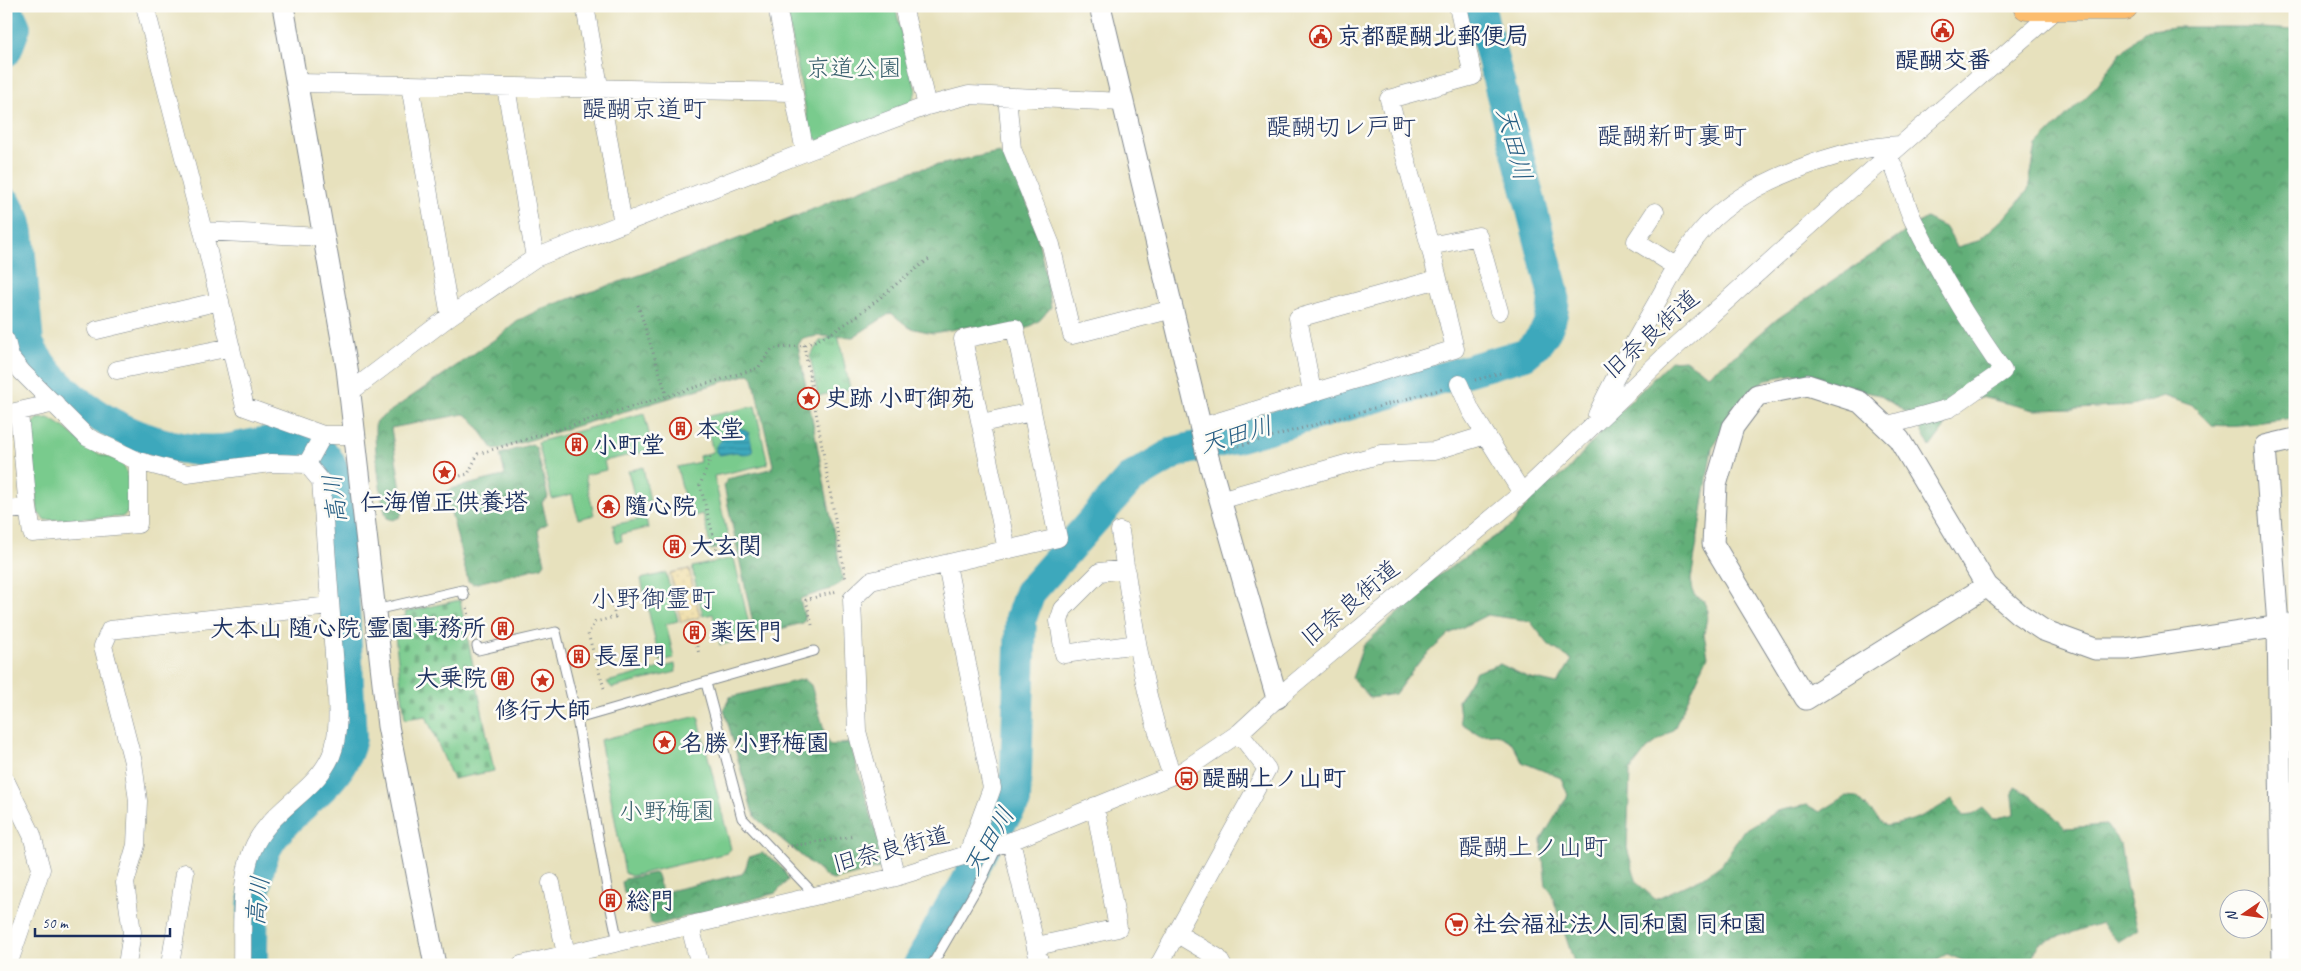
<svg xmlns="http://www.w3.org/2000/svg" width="2301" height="971" font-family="Caveat,'Klee One',sans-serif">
  <defs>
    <pattern id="grass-tufts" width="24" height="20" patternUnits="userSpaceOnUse" patternTransform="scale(1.25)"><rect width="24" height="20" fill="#79cb8d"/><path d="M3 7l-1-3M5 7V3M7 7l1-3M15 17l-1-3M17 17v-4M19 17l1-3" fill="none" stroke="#62a576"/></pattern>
    <pattern id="forest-crowns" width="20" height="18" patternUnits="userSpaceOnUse" patternTransform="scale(1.25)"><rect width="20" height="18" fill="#62af78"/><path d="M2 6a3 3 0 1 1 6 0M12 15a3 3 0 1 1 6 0" fill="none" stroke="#508f66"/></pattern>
    <pattern id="sand-dots" width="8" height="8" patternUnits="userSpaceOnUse" patternTransform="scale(1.25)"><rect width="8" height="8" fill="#eeda9e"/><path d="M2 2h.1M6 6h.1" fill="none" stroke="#ccbb8a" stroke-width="1.8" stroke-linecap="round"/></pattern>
    <pattern id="cemetery-stones" width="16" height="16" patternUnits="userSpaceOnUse" patternTransform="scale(1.25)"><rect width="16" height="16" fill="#79cb8d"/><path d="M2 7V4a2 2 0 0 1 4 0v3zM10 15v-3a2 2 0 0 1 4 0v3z" fill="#62a576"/></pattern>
    <pattern id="water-rules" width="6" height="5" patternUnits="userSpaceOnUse" patternTransform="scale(1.25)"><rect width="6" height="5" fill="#3ca8bc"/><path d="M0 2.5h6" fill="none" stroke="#32899c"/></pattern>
  </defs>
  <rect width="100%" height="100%" fill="#fdfcf7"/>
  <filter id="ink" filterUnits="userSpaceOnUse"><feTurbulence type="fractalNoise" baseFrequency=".02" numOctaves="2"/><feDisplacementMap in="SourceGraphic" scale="10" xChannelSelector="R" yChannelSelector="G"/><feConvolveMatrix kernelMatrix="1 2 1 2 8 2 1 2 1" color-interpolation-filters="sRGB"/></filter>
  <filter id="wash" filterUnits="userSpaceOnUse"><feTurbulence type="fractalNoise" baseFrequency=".0096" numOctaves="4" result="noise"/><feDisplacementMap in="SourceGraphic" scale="20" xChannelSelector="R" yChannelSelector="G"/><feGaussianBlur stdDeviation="1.12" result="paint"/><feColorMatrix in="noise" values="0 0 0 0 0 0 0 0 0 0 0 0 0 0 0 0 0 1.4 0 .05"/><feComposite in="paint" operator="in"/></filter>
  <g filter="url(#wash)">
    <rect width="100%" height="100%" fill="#e7e1bd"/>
    <path fill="url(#grass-tufts)" stroke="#4a7d76" d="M838 335 850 389 818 396 810 356 820 341Z"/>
    <path fill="url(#forest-crowns)" stroke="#3e6f6b" d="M2174 27H2243L2295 30V418C2267 420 2240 428 2212 425L2193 406 2164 396 2132 406 2077 409 2034 410 1981 397 1956 403 1944 428 1930 447 1915 418 1879 395 1794 374 1768 379 1747 394 1712 448 1691 580 1694 595 1703 600 1708 611 1704 634 1708 656 1674 729 1647 749 1630 771 1627 848 1637 883 1655 899 1704 877 1722 864 1743 831 1777 811 1807 805 1820 812 1846 796 1857 797 1886 826C1911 823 1931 813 1952 799L1963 816 1972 815 1983 808 1993 819 2014 814 2012 797 2015 787C2035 797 2050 811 2065 828L2106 825 2120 843 2127 890 2138 929 2118 942 2101 923 2039 943 2029 965H1973L1947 954 1927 965H1575L1551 892 1546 886 1541 840 1568 795 1561 778 1522 762 1512 743 1497 734 1480 735 1461 723 1458 701 1476 672 1500 664 1527 677 1557 684 1572 660 1549 645 1530 621 1487 615 1449 634 1420 661 1395 694 1370 698 1352 678 1363 646 1435 578 1513 524 1536 492 1564 474 1614 417 1671 361 1685 360 1708 375 1737 354 1777 319 1926 218 1946 228 1957 247 1978 241 2005 217 2028 190 2036 146 2094 89 2120 54 2144 31Z
      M999 152C1033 193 1042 256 1051 307L1040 320 1027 328 999 335 972 326 933 333 910 328 891 313 853 337 817 336 802 339 798 345 843 581 834 588 802 598 800 600 805 619 803 623 757 635 754 629 724 486 727 479 771 469 773 465 753 378 749 374 500 449 494 450 472 419 464 414 391 428 404 508 400 517 393 520 387 518C381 506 372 432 376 421L501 335 519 320 543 308 672 264 787 220 849 194 915 170Z
      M532 444 536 447 548 497 542 502 547 524 539 528 538 531 545 563 542 567 473 584 468 581 446 492 450 489 503 476 505 474 500 454Z
      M804 679 811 685 828 743 831 745 850 743 885 863 883 867 833 880 828 878 757 819 752 810 724 709 730 697Z
      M762 853C773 859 785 867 788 880L776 893 655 925 651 923 644 896 641 892 627 895 624 893 622 882 625 879 654 873 657 875 661 889 664 892 742 874 745 870 749 857Z"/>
    <path fill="url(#sand-dots)" stroke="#84847e" d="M689 569 700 617 681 622 670 573Z"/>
    <path fill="url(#cemetery-stones)" stroke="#4a7d76" d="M460 600 494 771 453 779 426 716 405 719 393 619 406 616 405 612Z"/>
    <path fill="#79cb8d" stroke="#4a7d76" d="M786 6H895L916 91 909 108 815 142 811 138Z
      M755 406 768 464 714 476 730 546 711 550 703 514 689 517 677 467 700 462 699 456 713 452 705 417Z
      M644 413 653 450 604 461 606 470 585 475 594 515 578 519 572 494 552 499 538 442Z
      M48 418C67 426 78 442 95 452 106 458 118 457 125 468 131 478 129 499 131 510L122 517 45 520 38 513 30 429 37 419Z
      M643 467 650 501 636 504 628 471Z
      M646 518 648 528 621 534 622 541 616 542 613 525Z
      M734 558 752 638 720 645 713 614 703 616 692 567Z
      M666 573 678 621 666 624 674 658 660 661 641 579Z
      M675 664 676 672 612 688 607 682Z
      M698 716 731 849 727 853 631 876 625 873 600 740Z"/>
    <path fill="url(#water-rules)" stroke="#2c6c8d" d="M737 426 749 433 753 452 746 455 736 452 720 455 716 452V446L721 441 726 429Z
      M983 862 928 965H912L923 950 970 865Z"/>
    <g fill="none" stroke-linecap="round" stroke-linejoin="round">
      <path stroke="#3ca8bc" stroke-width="32" d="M6 7 15 27 6 51
        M6 203 15 220 18 233 28 344C60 408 153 456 223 450 245 448 282 435 302 442 324 449 331 461 337 482L351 738C341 789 288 805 266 848 251 879 252 930 252 965
        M919 965 951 906 964 887 987 842 1015 801 1021 618 1030 592 1130 479 1175 452 1226 440 1525 354C1545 339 1556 317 1553 291L1479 6"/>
    </g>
  </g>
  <g filter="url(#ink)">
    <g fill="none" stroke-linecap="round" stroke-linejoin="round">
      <defs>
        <path id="service" d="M375 610 462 590 464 596
          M477 646 478 650 556 632 577 719 608 893
          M706 683 742 818 815 895
          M577 719 814 651
          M611 909 618 942
          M932 965 982 879 998 845"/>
        <path id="minor" d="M145 6 203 231 245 407 323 435H356
          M585 6 623 224
          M777 6 805 152
          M903 6 927 106
          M297 83 792 92
          M410 85 450 316
          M506 87 535 258
          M1007 97 1012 149 1051 245 1072 335 1173 309
          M1655 212 1636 241 1677 267
          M203 231 322 237
          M1430 246 1478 236 1499 311
          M97 330 220 301
          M6 341 10 357 22 372 87 437 138 461 187 474 271 463 307 464 321 481 337 695C338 717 339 743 328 762 309 796 268 811 252 851 239 883 243 930 242 965
          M117 370 231 347
          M1459 384 1471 411 1522 493
          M350 392 450 316 535 258 805 152 927 106 969 95 1123 102
          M1312 392 1298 318 1438 279
          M19 413 28 508
          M6 414 55 403
          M1597 415C1613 379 1633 345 1652 311 1669 282 1684 249 1707 225 1748 181 1842 147 1901 145
          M982 423 1031 412
          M1885 426 1950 408 2003 371C1969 322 1939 273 1913 220 1903 199 1900 175 1888 156
          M1201 427 1455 349 1430 246 1389 99 1473 76 1458 6
          M307 464 323 435
          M1220 500 1381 454 1434 451 1486 435
          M6 510 28 508 32 533 138 524V461
          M1120 531C1132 614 1142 696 1172 775
          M947 565 992 788 967 856
          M1126 569 1100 572 1063 609 1059 621 1064 654 1137 644
          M6 782 32 835 41 869 8 965
          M1011 841 1040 965
          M896 877 857 731 852 599 871 581 1058 538 1015 328 963 339 1007 550
          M551 883 566 954
          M690 926 700 965
          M1176 933 1218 958 1222 965
          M1037 946 1118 928 1095 806
          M127 965 132 932 125 883 136 845 138 801 133 762 103 646 110 630 330 606
          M170 965 185 873
          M521 965 896 877 1011 841 1183 771 1239 733 1277 698 1520 495 1663 358 1854 186 2059 7
          M1159 965 1267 769 1239 733"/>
        <path id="tertiary" d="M283 6 347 368 388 726 435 965
          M1100 6 1207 454 1277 698
          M1987 586 1806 699 1713 544 1716 485 1733 427 1757 395 1807 385 1860 402 1899 439 1987 586 2019 614 2043 630 2095 649H2126L2295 624
          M2283 965 2278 626 2265 446 2295 439"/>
        <path id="primary" d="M2027 6H2124"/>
      </defs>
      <use href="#service" stroke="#81888e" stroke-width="11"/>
      <use href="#minor" stroke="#81888e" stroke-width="19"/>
      <use href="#tertiary" stroke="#81888e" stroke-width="23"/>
      <use href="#primary" stroke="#81888e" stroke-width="29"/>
      <path stroke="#81888e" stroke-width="3" stroke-dasharray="1 4" stroke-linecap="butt" d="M638 305 667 396
        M804 345 846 581
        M1475 380 1501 373
        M1224 450 1442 389
        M711 457 700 485 717 550
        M441 481 468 474 478 454 758 368 772 349C785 346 798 348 810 343 856 325 890 285 931 258
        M467 608 474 634
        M812 625 806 600 837 591
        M697 646 699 654
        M604 688 588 634 595 622 615 617 613 607
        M786 847 855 836"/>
      <use href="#service" stroke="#fff" stroke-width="9"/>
      <use href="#minor" stroke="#fff" stroke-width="18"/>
      <use href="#tertiary" stroke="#fff" stroke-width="21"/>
      <use href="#primary" stroke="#fcbd6e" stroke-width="28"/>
    </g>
  </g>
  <defs>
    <symbol id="civic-ring" viewBox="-11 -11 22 22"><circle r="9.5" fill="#fdfcf7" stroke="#c8321e" stroke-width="1.5"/><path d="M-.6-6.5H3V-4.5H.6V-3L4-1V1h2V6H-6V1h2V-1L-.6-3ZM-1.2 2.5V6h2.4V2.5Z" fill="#c8321e"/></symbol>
    <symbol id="sight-ring" viewBox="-11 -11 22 22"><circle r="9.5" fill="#fdfcf7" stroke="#c8321e" stroke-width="1.5"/><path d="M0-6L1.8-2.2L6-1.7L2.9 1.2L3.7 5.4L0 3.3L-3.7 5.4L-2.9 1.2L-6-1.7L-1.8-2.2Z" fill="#c8321e"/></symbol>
    <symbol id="building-ring" viewBox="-11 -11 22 22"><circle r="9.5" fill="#fdfcf7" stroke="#c8321e" stroke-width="1.5"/><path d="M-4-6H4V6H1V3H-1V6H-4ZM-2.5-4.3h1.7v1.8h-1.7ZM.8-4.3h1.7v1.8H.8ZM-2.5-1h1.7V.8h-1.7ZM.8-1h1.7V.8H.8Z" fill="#c8321e"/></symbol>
    <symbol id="temple-ring" viewBox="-11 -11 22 22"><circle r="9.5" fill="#fdfcf7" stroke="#c8321e" stroke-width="1.5"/><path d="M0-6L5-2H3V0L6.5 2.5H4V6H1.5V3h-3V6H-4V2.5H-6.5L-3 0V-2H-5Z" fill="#c8321e"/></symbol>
    <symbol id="bus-ring" viewBox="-11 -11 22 22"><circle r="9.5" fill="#fdfcf7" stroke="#c8321e" stroke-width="1.5"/><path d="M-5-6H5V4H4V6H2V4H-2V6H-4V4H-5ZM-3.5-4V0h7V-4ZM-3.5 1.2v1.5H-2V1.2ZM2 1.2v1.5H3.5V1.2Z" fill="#c8321e"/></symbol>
    <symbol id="supermarket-ring" viewBox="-11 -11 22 22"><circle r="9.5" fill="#fdfcf7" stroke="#c8321e" stroke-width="1.5"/><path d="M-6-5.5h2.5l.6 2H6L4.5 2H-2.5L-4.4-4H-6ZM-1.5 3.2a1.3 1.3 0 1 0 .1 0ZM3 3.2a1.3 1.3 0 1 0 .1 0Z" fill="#c8321e"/></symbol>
  </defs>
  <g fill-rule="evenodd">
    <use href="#civic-ring" x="1930" y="18" width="25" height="25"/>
    <use href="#civic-ring" x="1308" y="24" width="25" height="25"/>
    <use href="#sight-ring" x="796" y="386" width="25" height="25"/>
    <use href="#building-ring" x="668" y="416" width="25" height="25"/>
    <use href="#building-ring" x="564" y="432" width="25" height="25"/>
    <use href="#sight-ring" x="432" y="460" width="25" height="25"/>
    <use href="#temple-ring" x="596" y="494" width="25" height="25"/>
    <use href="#building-ring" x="662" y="534" width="25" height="25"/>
    <use href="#building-ring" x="490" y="616" width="25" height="25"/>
    <use href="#building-ring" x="682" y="620" width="25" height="25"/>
    <use href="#building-ring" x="566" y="644" width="25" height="25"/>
    <use href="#building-ring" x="490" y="666" width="25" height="25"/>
    <use href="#sight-ring" x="530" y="668" width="25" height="25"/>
    <use href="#sight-ring" x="652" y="730" width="25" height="25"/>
    <use href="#bus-ring" x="1174" y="766" width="25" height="25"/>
    <use href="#building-ring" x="598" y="888" width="25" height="25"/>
    <use href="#supermarket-ring" x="1444" y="912" width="25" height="25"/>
  </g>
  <g text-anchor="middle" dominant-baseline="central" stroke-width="5" stroke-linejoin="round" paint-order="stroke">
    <g font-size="24" font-weight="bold" fill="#1b2f5e" stroke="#fdfcf7" text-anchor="start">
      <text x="1337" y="36">京都醍醐北郵便局</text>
      <text x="1943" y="60" text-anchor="middle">醍醐交番</text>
      <text x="825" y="398">史跡 小町御苑</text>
      <text x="696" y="429">本堂</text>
      <text x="593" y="445">小町堂</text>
      <text x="444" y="502" text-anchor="middle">仁海僧正供養塔</text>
      <text x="624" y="506">隨心院</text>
      <text x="690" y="546">大玄関</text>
      <text x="486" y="628" text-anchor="end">大本山 随心院 霊園事務所</text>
      <text x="710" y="632">薬医門</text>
      <text x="594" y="656">長屋門</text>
      <text x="487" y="678" text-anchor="end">大乗院</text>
      <text x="543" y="710" text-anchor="middle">修行大師</text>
      <text x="680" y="743">名勝 小野梅園</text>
      <text x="1202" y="778">醍醐上ノ山町</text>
      <text x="626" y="901">総門</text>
      <text x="1473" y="924">社会福祉法人同和園 同和園</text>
    </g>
    <g font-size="24" fill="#375e6c" stroke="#fdfcf7">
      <text x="854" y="68">京道公園</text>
      <text x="667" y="811">小野梅園</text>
    </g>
    <g font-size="24" fill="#1b2f5e" stroke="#fdfcf7">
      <text transform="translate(1651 334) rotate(-42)">旧奈良街道</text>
      <text transform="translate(1350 603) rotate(-40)">旧奈良街道</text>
      <text transform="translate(891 849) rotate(-15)">旧奈良街道</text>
    </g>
    <g font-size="25" fill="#1b2f5e" stroke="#fdfcf7">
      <text x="644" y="109">醍醐京道町</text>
      <text x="1341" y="127">醍醐切レ戸町</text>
      <text x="1672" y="136">醍醐新町裏町</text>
      <text x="653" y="599">小野御霊町</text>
      <text x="1533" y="847">醍醐上ノ山町</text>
    </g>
    <g font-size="25" font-style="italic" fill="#285f84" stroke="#fdfcf7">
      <text transform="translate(1514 144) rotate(75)">天田川</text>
      <text transform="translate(1236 435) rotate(-16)">天田川</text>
      <text transform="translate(335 499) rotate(-97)">高川</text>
      <text transform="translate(989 841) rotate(-59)">天田川</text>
      <text transform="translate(258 901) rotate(-84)">高川</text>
    </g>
  </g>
  <rect width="2301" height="971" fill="none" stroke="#fdfcf7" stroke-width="25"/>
  <g transform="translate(2244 914) rotate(257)"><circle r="24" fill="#fdfcf7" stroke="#a3aaba"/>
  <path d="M0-4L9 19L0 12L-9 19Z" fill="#c8321e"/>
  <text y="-8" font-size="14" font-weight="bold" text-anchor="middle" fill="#1b2f5e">N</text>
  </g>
  <path d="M35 928v8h135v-8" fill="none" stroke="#1b2f5e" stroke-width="2.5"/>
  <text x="42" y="928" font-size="15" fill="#1b2f5e" stroke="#fdfcf7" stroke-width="4" paint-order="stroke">50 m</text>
</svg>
